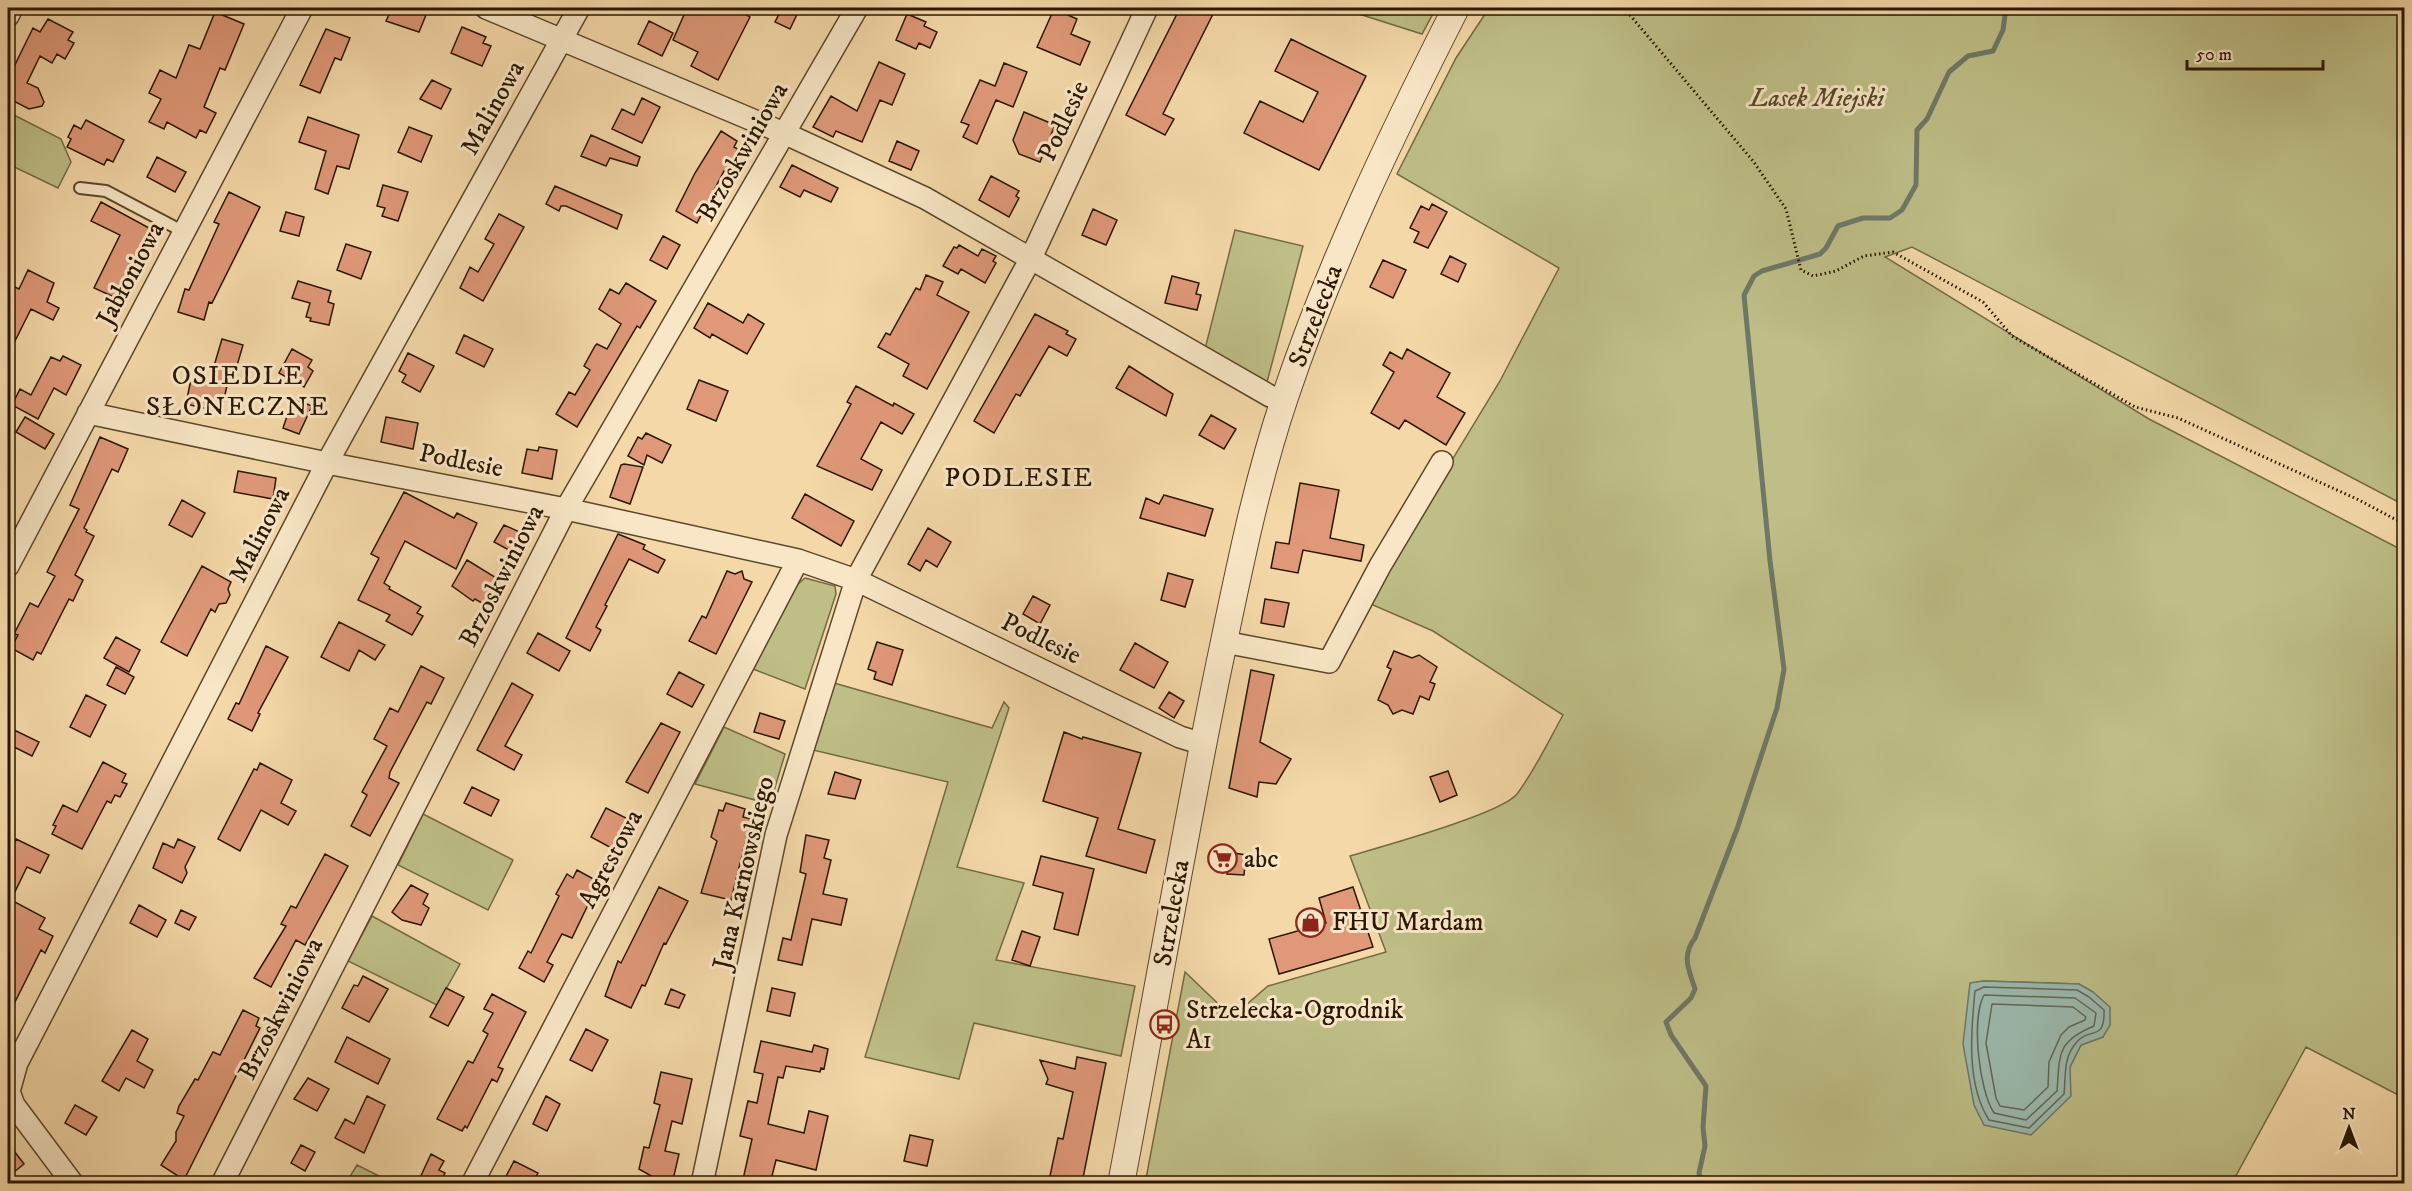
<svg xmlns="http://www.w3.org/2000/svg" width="2412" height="1191" font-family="'IM FELL DW Pica',serif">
  <rect width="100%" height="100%" fill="#f4d8a8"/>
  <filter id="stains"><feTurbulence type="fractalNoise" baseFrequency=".00333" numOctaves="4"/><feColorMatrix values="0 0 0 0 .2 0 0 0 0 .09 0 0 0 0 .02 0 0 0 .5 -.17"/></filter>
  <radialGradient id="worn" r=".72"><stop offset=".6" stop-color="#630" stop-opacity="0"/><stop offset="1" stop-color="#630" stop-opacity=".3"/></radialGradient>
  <path fill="#bebe86" stroke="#746a43" stroke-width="1.5" fill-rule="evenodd" d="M1340 8H1436L1422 34Z
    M1489 8H2404V505L1912 247 1885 257 2149 419 2404 551V1098L2306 1047 2232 1183 1145 1184 1185 972 1232 1017 1268 986 1386 952 1350 856C1380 847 1501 814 1517 794 1535 770 1548 742 1563 715L1433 631 1366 602 1500 381 1559 268 1397 174 1456 58ZM1983 981 2079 984 2093 992 2103 1037 2081 1045 2070 1067Z
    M8 112 61 139 71 162 58 188 8 164Z
    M1235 230 1303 246 1266 386 1204 353Z
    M805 578 835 586 836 594 805 689 753 669 797 585Z
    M834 683 992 728 1004 702 1009 708 957 867 1024 883 996 960 1135 986 1121 1056 974 1023 959 1079 865 1057 948 782 813 750Z
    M724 727 785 754 770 804 695 784Z
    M423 814 513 860 488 910 398 865Z
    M372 916 460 964 437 1005 348 961Z
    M357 1165 393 1183H346Z"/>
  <path fill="#9cb9ad" stroke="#6e7868" stroke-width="1.5" d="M1983 981 2079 984 2093 992 2110 1007V1025L2103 1037 2081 1045 2070 1067 2071 1096 2031 1135 1984 1125 1974 1105 1963 1044 1970 983Z"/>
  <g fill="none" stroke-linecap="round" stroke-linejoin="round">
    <path stroke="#636856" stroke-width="1.5" d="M1984 987 2077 990 2089 997 2104 1010C2105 1043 2089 1026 2076 1043 2063 1058 2066 1075 2064 1094L2029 1128 1989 1120C1966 1084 1971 1031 1975 991Z
      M1984 995 2075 998 2096 1013 2094 1026C2056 1042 2060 1054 2057 1091L2026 1120 1994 1113C1979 1090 1971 1019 1984 995Z
      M1992 1004 2073 1007 2086 1017 2085 1020 2069 1027 2061 1035 2049 1062 2048 1087 2024 1110 2000 1106 1996 1098 1986 1043Z"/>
    <path stroke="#6e7868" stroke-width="5" d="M1701 1184 1699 1173 1705 1146 1703 1127 1706 1086 1671 1035 1666 1022 1691 998 1695 989C1689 970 1681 956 1695 938L1737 829 1777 708 1784 669 1770 561 1744 295 1754 276 1762 271 1820 254 1826 248 1838 226 1863 218H1890L1902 210 1916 185 1917 130 1927 119 1949 72 1968 56 1993 51 2003 30 2006 8"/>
  </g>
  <path fill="#df9878" stroke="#2a1700" stroke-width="1.5" d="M392 8H419L418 12 426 15 419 32 386 21Z
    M687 8H745L742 12 750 17 718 80 691 66 698 52 673 40Z
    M782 8H800L790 29 775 22Z
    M1180 8H1216L1163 114 1174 119 1165 135 1126 115Z
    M1054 9 1077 19 1071 34 1090 42 1080 65 1037 47Z
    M215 12 244 24 225 70 220 68 204 107 216 113 206 133 200 130 196 138 167 122 164 129 149 122 161 99 149 93 160 70 176 78 189 45 200 49Z
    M907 14 926 22 924 26 937 32 930 48 919 43 916 49 896 40Z
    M48 19 73 32 68 40 74 43 65 59 57 54 52 63 40 56 27 83 38 88 44 102 42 106 29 109 8 98V79L33 28 40 32Z
    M649 21 673 33 662 56 638 44Z
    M462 27 486 37 483 43 491 46 482 66 451 53Z
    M326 29 350 38 341 60 335 58 320 93 300 85Z
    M1291 39 1366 76 1319 170 1244 133 1260 101 1303 122 1318 92 1275 71Z
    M879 62 905 74 892 105 880 100 862 142 836 131 833 137 813 127 831 96 857 111Z
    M1004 63 1027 72 1013 107 996 100 977 144 963 137 969 125 961 122 980 80 995 86Z
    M432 80 451 89 441 109 420 99Z
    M642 98 660 107 642 143 612 129 622 109 634 115Z
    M1024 112 1055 125 1040 162 1019 154 1013 140Z
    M308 117 359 135 349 169 337 166 328 194 315 189 326 151 299 142Z
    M86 120 124 140 113 162 107 159 104 165 67 147 71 139 68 137 74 125 81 129Z
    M409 127 432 136 421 162 398 152Z
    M721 131 737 141 734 147 741 151 728 173 724 171 697 223 676 211 695 173Z
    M591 135 640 157 637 166 610 158 606 166 581 156Z
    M897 141 919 151 911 170 889 161Z
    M157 157 186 172 175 192 147 177Z
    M792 165 838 188 831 202 804 190 800 197 780 187Z
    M991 176 1019 191 1016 196 1019 198 1009 217 979 200Z
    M383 185 408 192 398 221 382 216 385 208 377 206Z
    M555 186 622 215 617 229 566 206H561L559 211 546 204Z
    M229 192 260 207 212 303 209 302 204 320 178 312 185 289 189 290 219 224 214 222Z
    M101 202 151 229 116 298 94 288 120 235 91 221Z
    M1432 204 1447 212 1428 248 1414 242 1419 232 1410 228 1421 206 1429 210Z
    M1093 209 1117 220 1106 245 1082 235Z
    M286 212 304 217 299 236 280 231Z
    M499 214 524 227 483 301 460 288 470 267 478 272 494 244 485 239Z
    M663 236 680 245 667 269 650 260Z
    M346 244 371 252 361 279 337 270Z
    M959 245 978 256 982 249 996 256 993 261 996 263 985 283 961 269 958 274 943 266 954 247 957 248Z
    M1450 256 1466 264 1458 282 1441 274Z
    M1383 260 1406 270 1393 298 1370 287Z
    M28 270 54 283 47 302 59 308 53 320 31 309 8 355V312L13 301 9 299 15 287 19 289Z
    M926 275 943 282 937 295 969 312 927 389 903 376 909 364 878 347 886 333 890 335 916 288 920 290Z
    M1172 276 1199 283 1196 294 1201 295 1197 310 1165 303Z
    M298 281 331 291 328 302 334 304 329 325 310 321 311 318 306 317 310 303 292 298Z
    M626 283 656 301 640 328 637 326 577 427 556 414 569 392 575 395 590 370 584 366 595 346 597 344 607 349 621 324 599 309 610 289 619 294Z
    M708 303 743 323 748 314 764 324 747 354 712 334 710 338 694 328Z
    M1035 314 1068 331 1066 334 1076 339 1067 356 1049 346 1020 396 1016 394 994 433 974 421Z
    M464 335 493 349 484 367 456 353Z
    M222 339 243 345 236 369 231 368 221 412 186 404 191 379 209 383Z
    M292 349 312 360 308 367 313 371 304 387 279 373Z
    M1407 349 1450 373 1437 397 1465 413 1446 445 1405 420 1399 429 1371 413 1394 372 1383 365 1390 352 1402 359Z
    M408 353 434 366 420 392 402 382 406 375 399 371Z
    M63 356 81 365 66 395 54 388 38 419 12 405 20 389 31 395 51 357 60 361Z
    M1129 366 1173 394 1166 416 1116 388Z
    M699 380 728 391 716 421 687 409Z
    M856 386 893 406 894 403 914 414 902 434 881 422 861 459 882 470 872 490 817 466 851 404 847 402Z
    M293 399 312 406 299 434 283 428Z
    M1211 415 1236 429 1224 449 1199 435Z
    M25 417 54 434 45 449 16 432Z
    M386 417 418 423 413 449 381 442Z
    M646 433 671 445 662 463 647 455 644 465 628 456 638 437 642 439Z
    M100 437 128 449 118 472 112 469 84 528 87 530 86 532 94 536 75 575 83 580 73 601 69 599 41 654 37 652 33 660 11 648 18 635 14 634 30 603 38 607 55 576 47 572 79 509 70 505Z
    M539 447 557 450 552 479 522 473 527 449 538 451Z
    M624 464 643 467 630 504 610 497 621 465Z
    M238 471 276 478 273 499 234 492Z
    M1300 483 1339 490 1330 538 1364 545 1361 561 1303 550 1298 573 1271 568 1276 542 1289 544Z
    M404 492 454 518 457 513 477 523 456 569 405 541 384 583 390 587 389 589 421 607 417 613 423 616 412 635 386 621 390 615 358 600 379 558 371 554Z
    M805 494 854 521 841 546 792 518Z
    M1164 495 1213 509 1205 536 1140 518 1146 498 1159 504Z
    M182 500 205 513 192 537 169 525Z
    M504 525 524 534 522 537 526 539 518 555 494 542Z
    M928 528 951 542 937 567 926 560 920 571 908 564Z
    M618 534 645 545 643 549 665 560 658 573 629 559 605 605 607 606 596 627 601 630 590 651 566 638Z
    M467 560 498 579 495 585 498 587 491 600 488 598 485 605 475 599 473 601 452 586Z
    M202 566 231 582 228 589 230 595 226 603 219 604 215 612 211 609 187 656 161 642Z
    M727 571 735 574 742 571 744 579 752 582 716 654 689 641 702 616 706 618Z
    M1168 573 1193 580 1185 607 1161 600Z
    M1033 596 1050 605 1040 624 1023 614Z
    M1265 599 1289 603 1284 627 1261 623Z
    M339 622 385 645 375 660 359 650 349 671 321 657Z
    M538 633 570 651 559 671 527 653Z
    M116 637 140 650 129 672 104 658Z
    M877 642 903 650 892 685 874 679 876 672 868 669Z
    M1135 643 1168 662 1154 688 1120 670Z
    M266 646 288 657 258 713 260 714 252 731 228 719 236 703 239 704Z
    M1394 651 1412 658 1419 655 1437 667 1430 682 1435 684 1429 700 1420 696 1413 714 1402 710 1393 714 1388 705 1378 700 1391 669 1387 667Z
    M421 666 444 678 431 704 427 702 390 772 389 778 399 783 370 836 351 826 367 795 362 792 387 746 374 739 390 708 398 712Z
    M116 667 134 677 125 694 107 685Z
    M1251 670 1274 675 1260 742 1291 759 1276 784 1259 782 1257 797 1229 788Z
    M679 672 704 685 692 707 667 694Z
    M512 683 533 695 505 746 522 755 514 770 477 750Z
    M1169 692 1184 701 1174 718 1159 708Z
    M86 695 106 705 90 737 70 727Z
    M760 713 785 721 779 739 754 732Z
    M661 723 680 732 648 793 626 782Z
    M8 727 39 742 32 756 8 744Z
    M1064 732 1082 739 1083 737 1141 753 1118 829 1155 840 1146 873 1086 856 1098 818 1043 801Z
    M103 762 126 774 122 782 127 784 120 797 115 795 111 803 107 801 82 849 52 834 56 826 53 825 63 805 77 812Z
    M260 763 292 780 281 803 296 811 288 825 261 810 240 851 218 839 254 769 257 770Z
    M1448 771 1457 795 1440 802 1430 777Z
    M835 772 861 780 855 799 828 794Z
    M472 787 499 800 491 816 464 803Z
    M726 803 745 809 743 817 751 819 731 900 701 893 717 841 711 837 719 810 723 811Z
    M606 808 628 819 615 850 591 837Z
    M806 835 829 840 824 858 831 860 823 894 847 899 841 925 812 919 802 965 778 960 783 938 791 940 806 874 800 872Z
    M16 839 49 855 40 873 27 867 11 900 45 918 39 929 53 936 45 953 41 950 8 1016V857Z
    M178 839 195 847 185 867 187 873 182 883 153 868 163 843 174 848Z
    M1215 850 1246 855 1244 875 1227 874 1228 870 1211 867Z
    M325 854 348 866 305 945 296 940 271 987 254 978 286 926 281 924 291 906 296 908Z
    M1041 856 1094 869 1078 935 1054 929 1063 893 1033 885Z
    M577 870 599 882 572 938 562 934 547 962 553 965 544 982 519 968 528 951 531 953 559 896 556 894 567 874 573 878Z
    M411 885 428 894 423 904 429 908 421 925 402 920 392 912Z
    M659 887 688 901 666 944 664 943 645 986 642 985 631 1008 605 996 618 961 621 963Z
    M1353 887 1373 947 1279 974 1269 939 1326 923 1319 898Z
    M139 905 166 920 157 937 130 923Z
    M181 910 196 917 189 930 175 923Z
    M1022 931 1040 937 1030 966 1012 960Z
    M363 976 388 989 369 1022 342 1008 354 985 358 986Z
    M446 988 464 997 448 1026 430 1017Z
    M772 988 795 993 790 1016 767 1011Z
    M671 989 685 995 679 1008 665 1004Z
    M492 994 526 1012 498 1067 503 1069 497 1082 492 1079 467 1128 465 1126 462 1131 437 1119 468 1061 473 1063 488 1034 483 1031 493 1013 484 1009Z
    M243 1010 259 1018 256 1026 260 1028 184 1180 161 1165 176 1141V1132L184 1116 177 1113 179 1106 195 1079 198 1080 213 1052 220 1055Z
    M586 1029 608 1040 592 1071 570 1060Z
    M132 1030 148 1039 137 1061 153 1070 144 1088 126 1078 119 1091 102 1081Z
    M347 1037 390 1059 378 1084 335 1062Z
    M761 1041 812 1052 814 1045 828 1049 824 1069 821 1068 820 1072 786 1066 783 1078 778 1077 768 1124 804 1133 809 1111 828 1116 816 1170 776 1160 770 1184H742L752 1139 740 1136 748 1101 757 1103 763 1074 754 1072Z
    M1077 1057 1106 1063 1082 1183 1050 1176 1058 1138 1063 1139 1073 1092 1046 1084 1048 1079 1040 1060 1075 1069Z
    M661 1072 692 1079 682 1124 672 1121 665 1151 679 1154 673 1180 653 1177 639 1169 644 1147 649 1148 660 1105 654 1103Z
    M308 1078 329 1089 317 1111 294 1099Z
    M367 1096 385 1105 364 1153 335 1138 345 1119 354 1124Z
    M546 1096 560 1104 547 1131 533 1124Z
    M75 1105 97 1117 86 1135 65 1123Z
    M910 1135 933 1140 927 1166 904 1161Z
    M8 1143 24 1164 8 1177Z
    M301 1145 315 1152 305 1171 291 1163Z
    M431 1154 444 1161 439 1170 445 1173 440 1184H427L419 1180Z
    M514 1161 538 1173 532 1184H502Z"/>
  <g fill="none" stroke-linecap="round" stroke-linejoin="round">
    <defs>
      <path id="service" d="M80 188 106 191 184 232"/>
      <path id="minor" d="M486 8 786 134 925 198 1270 396 1284 400
        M8 16 12 8
        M88 413 327 463 566 509 798 560 856 580 1180 737 1203 744
        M8 566 302 8
        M1224 642 1329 662 1380 566 1442 462
        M10 1094 14 1105 73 1184
        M8 1095 17 1063 327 463 579 8
        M222 1184 566 509 857 8
        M472 1184 798 560
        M702 1184 776 835 856 580 1031 258 1147 8"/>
      <path id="tertiary" d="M1121 1184C1153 1016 1182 847 1216 680 1236 585 1254 489 1285 397 1330 263 1392 134 1456 8"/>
    </defs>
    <use href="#service" stroke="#5c472a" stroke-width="14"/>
    <use href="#minor" stroke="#5c472a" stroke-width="24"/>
    <use href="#tertiary" stroke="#5c472a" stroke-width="28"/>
    <path stroke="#2a1700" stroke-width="3" stroke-dasharray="1.5 3" stroke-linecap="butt" d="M1624 8 1753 161 1786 209 1801 270 1813 276 1836 271 1864 256 1893 252 1983 302 2012 336 2135 407 2178 418 2359 500 2404 524
      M1477 13 1481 8"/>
    <use href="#service" stroke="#f8e6c6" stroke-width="10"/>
    <use href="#minor" stroke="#f8e6c6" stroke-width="21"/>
    <use href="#tertiary" stroke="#f8e6c6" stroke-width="26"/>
  </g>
  <defs>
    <symbol id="supermarket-ring" viewBox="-11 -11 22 22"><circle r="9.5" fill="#f8e6c6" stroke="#8f2418" stroke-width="1.5"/><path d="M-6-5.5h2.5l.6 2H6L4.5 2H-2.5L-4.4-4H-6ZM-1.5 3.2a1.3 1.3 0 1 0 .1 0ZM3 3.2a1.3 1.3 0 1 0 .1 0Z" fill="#8f2418"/></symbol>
    <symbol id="shop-ring" viewBox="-11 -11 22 22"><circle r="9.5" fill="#f8e6c6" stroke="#8f2418" stroke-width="1.5"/><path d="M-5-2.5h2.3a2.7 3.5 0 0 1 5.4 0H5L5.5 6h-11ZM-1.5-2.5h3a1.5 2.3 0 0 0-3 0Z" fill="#8f2418"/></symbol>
    <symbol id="bus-ring" viewBox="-11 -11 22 22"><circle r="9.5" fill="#f8e6c6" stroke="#8f2418" stroke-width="1.5"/><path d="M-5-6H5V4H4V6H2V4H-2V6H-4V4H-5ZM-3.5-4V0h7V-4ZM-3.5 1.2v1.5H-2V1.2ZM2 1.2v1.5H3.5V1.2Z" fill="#8f2418"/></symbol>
  </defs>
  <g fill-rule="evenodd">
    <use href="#supermarket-ring" x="1206" y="842" width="33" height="33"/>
    <use href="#shop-ring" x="1294" y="906" width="33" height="33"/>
    <use href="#bus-ring" x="1148" y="1008" width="33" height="33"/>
  </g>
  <g text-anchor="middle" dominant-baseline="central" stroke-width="6" stroke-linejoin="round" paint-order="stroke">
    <g font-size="26" font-style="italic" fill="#564928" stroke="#f8e6c6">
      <text x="1817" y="98">Lasek Miejski</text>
    </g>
    <g font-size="26" fill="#2a1700" stroke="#f8e6c6">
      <text transform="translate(493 108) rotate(-61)">Malinowa</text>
      <text transform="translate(1064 121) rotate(-65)">Podlesie</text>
      <text transform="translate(743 152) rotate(-60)">Brzoskwiniowa</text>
      <text transform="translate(131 274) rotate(-62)">Jabłoniowa</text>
      <text transform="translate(1316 316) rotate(-69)">Strzelecka</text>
      <text transform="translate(461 461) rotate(11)">Podlesie</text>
      <text transform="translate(260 535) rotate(-63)">Malinowa</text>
      <text transform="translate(502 576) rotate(-63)">Brzoskwiniowa</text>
      <text transform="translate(1041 639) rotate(26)">Podlesie</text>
      <text transform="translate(611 859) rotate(-62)">Agrestowa</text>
      <text transform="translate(744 873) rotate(-77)">Jana Karnowskiego</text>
      <text transform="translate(1172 913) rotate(-80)">Strzelecka</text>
      <text transform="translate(281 1009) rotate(-63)">Brzoskwiniowa</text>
    </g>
    <g font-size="26" fill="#2a1700" stroke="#f8e6c6" text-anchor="start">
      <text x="1244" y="859">abc</text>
      <text x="1332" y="922">FHU Mardam</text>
      <text x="1186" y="1010">Strzelecka-Ogrodnik<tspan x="1186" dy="30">A1</tspan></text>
    </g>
    <g font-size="27" letter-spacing="1.5" fill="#2a1700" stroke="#f8e6c6">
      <text x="238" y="376">OSIEDLE<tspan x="238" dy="31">SŁONECZNE</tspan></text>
      <text x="1019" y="478">PODLESIE</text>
    </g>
  </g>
  <rect width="2412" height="1191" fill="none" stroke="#f4d8a8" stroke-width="30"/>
  <rect x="9" y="9" width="2394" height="1173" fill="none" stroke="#2a1700" stroke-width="3"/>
  <rect x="15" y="15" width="2382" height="1161" fill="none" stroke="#2a1700" stroke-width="1.5"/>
  <g transform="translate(2349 1128)" stroke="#f8e6c6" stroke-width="4.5" paint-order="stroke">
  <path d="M0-4.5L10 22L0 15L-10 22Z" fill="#2a1700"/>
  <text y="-9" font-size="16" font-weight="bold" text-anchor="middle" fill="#2a1700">N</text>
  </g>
  <path d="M2187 60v9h136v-9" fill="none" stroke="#2a1700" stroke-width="3"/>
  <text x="2196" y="60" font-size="18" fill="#2a1700" stroke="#f8e6c6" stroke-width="4.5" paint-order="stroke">50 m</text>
  <rect width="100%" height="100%" filter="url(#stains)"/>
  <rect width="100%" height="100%" fill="url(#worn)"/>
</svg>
